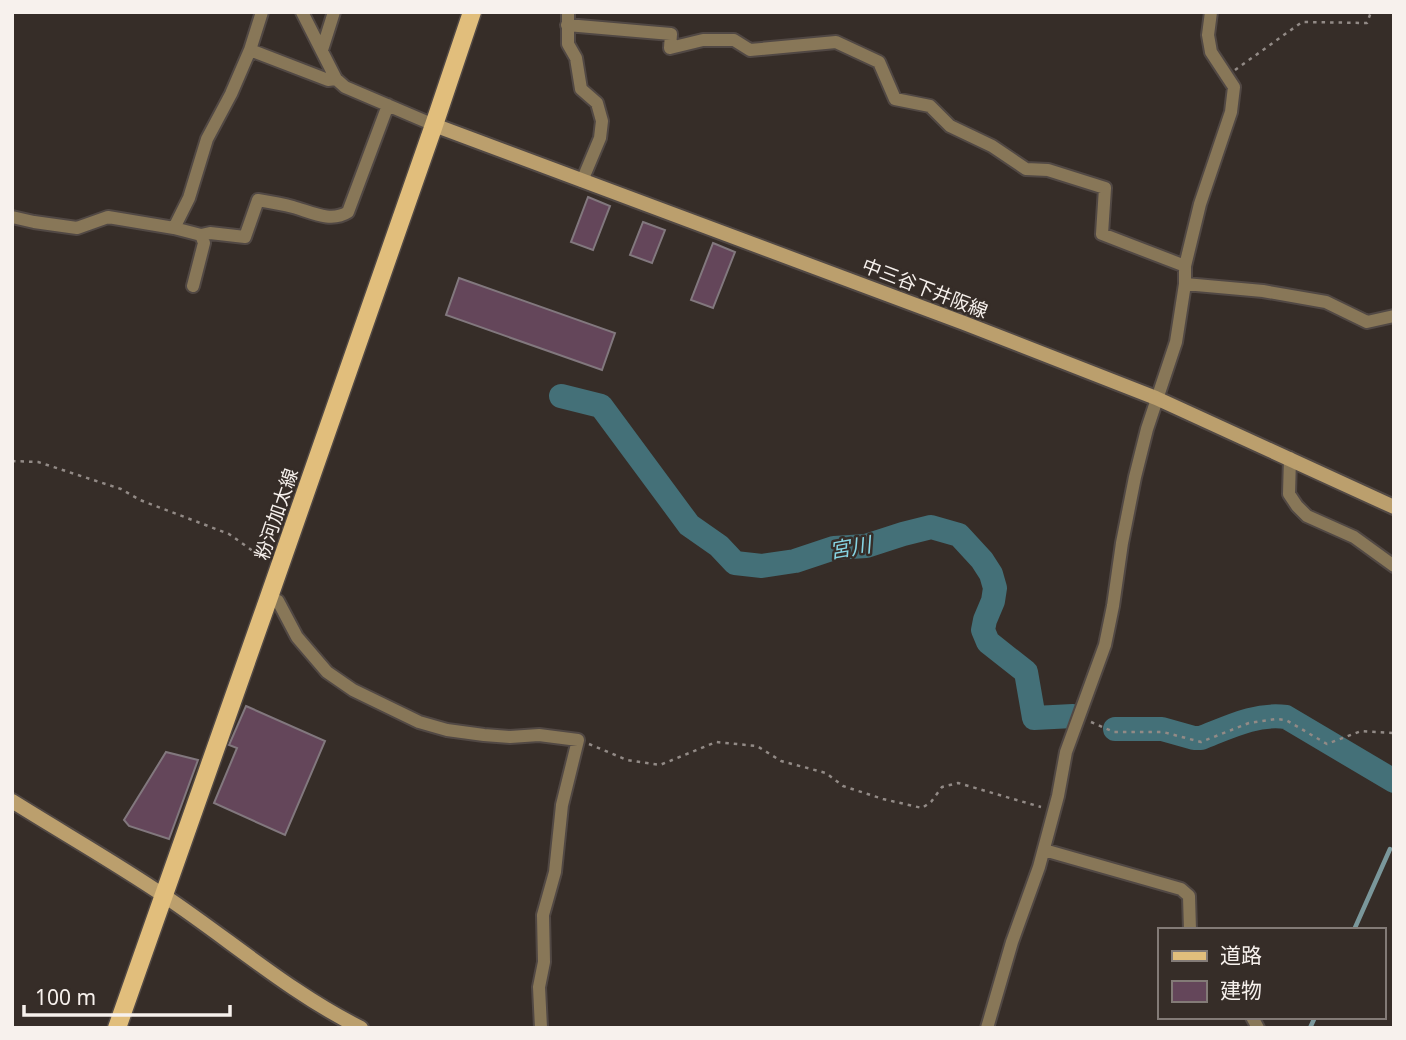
<svg xmlns="http://www.w3.org/2000/svg" width="1406" height="1040" font-family="'Noto Sans','Noto Sans JP',sans-serif">
  <rect width="100%" height="100%" fill="#362d28"/>
  <g fill="none" stroke-linecap="round" stroke-linejoin="round">
    <path stroke="#7a979b" stroke-width="4.5" d="M1354 930 1390 849
      M1310 1028 1315 1017"/>
    <path stroke="#447078" stroke-width="24" d="M561 396 601 406 689 525 719 546 735 563 762 566 795 561 834 548 866 546 903 534 931 527 959 535 982 560 991 574 995 588 993 601 985 620 983 630 988 642 1026 672 1034 718 1073 716
      M1115 729H1162L1194 738H1201C1229 727 1256 713 1286 717L1394 781"/>
  </g>
  <path fill="#64465a" stroke="#82787e" stroke-width="2" d="M588 197 610 206 593 250 571 242Z
    M643 222 665 230 652 263 630 255Z
    M713 243 735 252 713 308 691 300Z
    M459 278 615 333 602 370 446 315Z
    M246 706 325 741 285 835 214 803 237 748 229 745Z
    M166 752 198 760 169 839 129 826 124 820Z"/>
  <g fill="none" stroke-linecap="round" stroke-linejoin="round">
    <defs>
      <path id="street" d="M262 12 250 50 328 80 336 79
        M302 12 336 79 345 87 434 125
        M568 12V44L576 58 581 89 597 103 602 121 600 138 582 181
        M567 25 671 34 670 48 703 40H734L750 50 836 42 879 62 895 99 930 106 950 126 992 146 1026 169 1048 170 1105 188 1102 234 1185 266
        M322 50 334 12
        M12 217 34 222 77 228 108 217 174 228 189 198 207 139 231 94 250 50
        M174 228 201 235 204 243 193 286
        M201 235 210 233 245 237 258 200C270 202 282 204 293 207 311 212 331 223 348 212L388 105
        M1185 284 1263 291 1326 302 1367 322 1394 316
        M1290 458 1289 494 1297 506 1307 516 1354 537 1394 566
        M269 597 278 601 297 637 327 672 353 690 419 722 447 730 484 735 510 737 539 735 578 740 562 805 555 872 543 915 544 962 539 987 541 1028
        M1044 850 1181 889 1189 896 1190 930
        M1252 1017 1258 1028
        M987 1028 1012 942 1039 867 1058 796 1066 752 1105 645 1113 606 1122 543 1135 477 1147 429 1176 342 1185 284V266L1200 204 1231 112 1234 87 1211 52 1208 35 1211 12"/>
      <path id="secondary" d="M434 125 964 323 1156 398 1394 507
        M12 801C63 833 116 863 166 897 230 940 292 994 361 1028"/>
      <path id="primary" d="M117 1028 269 597 434 125 472 12"/>
    </defs>
    <use href="#street" stroke="#514844" stroke-width="16"/>
    <use href="#secondary" stroke="#514844" stroke-width="18"/>
    <use href="#primary" stroke="#514844" stroke-width="21"/>
    <path stroke="#928a86" stroke-width="2.5" stroke-dasharray="3.5 5" stroke-linecap="butt" d="M1235 70 1302 22 1367 23 1371 12
      M12 461 38 462 121 489 140 500 229 534 253 551 269 554
      M1091 722 1114 732H1163L1201 742 1249 723 1276 719 1286 720 1327 744 1361 731 1394 733
      M589 744 627 760 660 765 716 742 757 746 781 761 826 773 843 786 883 799 922 808 931 802 942 787 958 783 1041 807"/>
    <use href="#street" stroke="#887758" stroke-width="12"/>
    <use href="#secondary" stroke="#bb9f6d" stroke-width="14"/>
    <use href="#primary" stroke="#e1be7c" stroke-width="18"/>
  </g>
  <g text-anchor="middle" dominant-baseline="central" stroke-width="5" stroke-linejoin="round" paint-order="stroke">
    <g font-size="19" fill="#f7f1ed" stroke="#362d28">
      <text transform="translate(925 288) rotate(21)">中三谷下井阪線</text>
      <text transform="translate(276 514) rotate(-71)">粉河加太線</text>
    </g>
    <g font-size="21" font-style="italic" fill="#87d5e4" stroke="#362d28">
      <text transform="translate(850 547) rotate(-10)">宮川</text>
    </g>
  </g>
  <rect width="1406" height="1040" fill="none" stroke="#f7f1ed" stroke-width="28"/>
  <rect x="1158" y="928" width="228" height="91" fill="#362d28" stroke="#837b77" stroke-width="2"/>
  <rect x="1172" y="951" width="35" height="10" fill="#e1be7c" stroke="#837b77" stroke-width="2"/>
  <text x="1220" y="963" font-size="21" fill="#f7f1ed">道路</text>
  <rect x="1172" y="981" width="35" height="21" fill="#64465a" stroke="#837b77" stroke-width="2"/>
  <text x="1220" y="998" font-size="21" fill="#f7f1ed">建物</text>
  <path d="M24 1005v10h206v-10" fill="none" stroke="#f7f1ed" stroke-width="3.5"/>
  <text x="35" y="1005" font-size="21" fill="#f7f1ed" stroke="#362d28" stroke-width="5" paint-order="stroke">100 m</text>
</svg>
